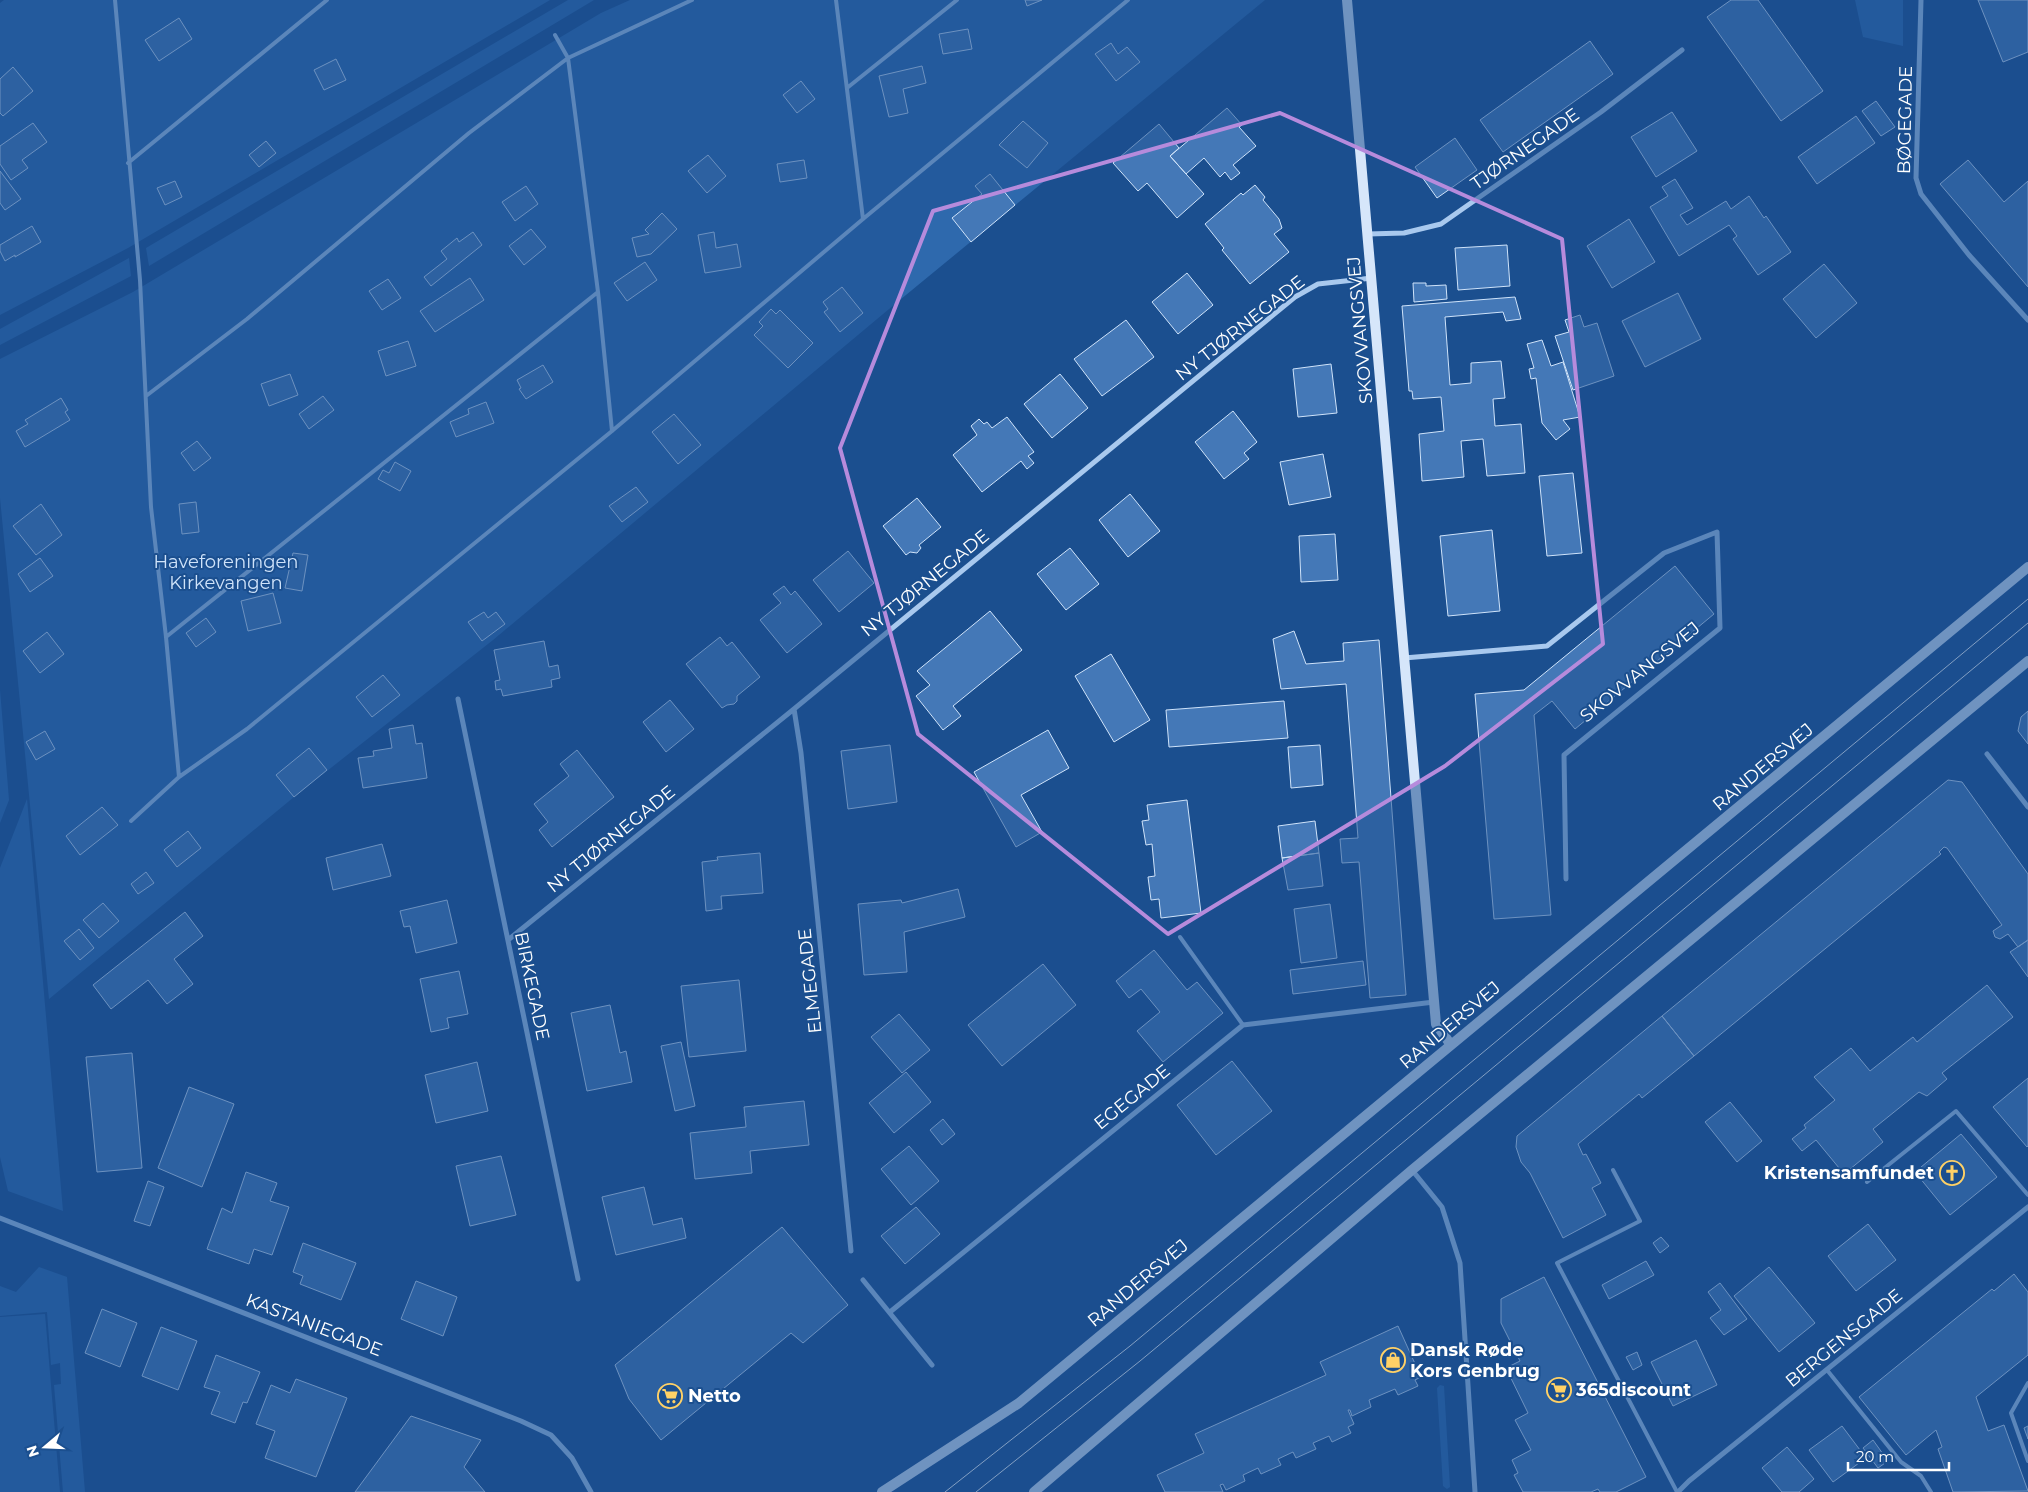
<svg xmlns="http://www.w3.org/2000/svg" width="2028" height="1492" font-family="Montserrat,sans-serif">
  <rect width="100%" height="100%" fill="#1b4f8f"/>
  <path fill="#2e69ad" d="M4 0H550L128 248 0 315V3Z
    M568 0H594L149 266 146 248Z
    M630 0H1265L895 304 493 640 294 797 49 999 0 498V359L133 292 601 13Z
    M1855 0H1903V46L1863 37Z
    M129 258 131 276 0 345V329Z
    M0 690 9 800 0 823Z
    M27 799 63 1211 8 1191 0 1157V868Z
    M39 1267 67 1277 85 1492H63L54 1385 61 1384 60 1363 51 1365 47 1312 0 1316V1286L16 1292Z
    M45 1314 60 1492H0V1317Z
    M1440 1385 1444 1386 1450 1487 1447 1489 1443 1486 1437 1388Z"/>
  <path fill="#4478b7" stroke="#cfe3fa" d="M1025 0H1042L1027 6Z
    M1731 0H1758L1823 91 1781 121 1707 17Z
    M1978 0H2028V52L2003 62Z
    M179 18 192 39 159 61 145 40Z
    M968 29 972 49 943 54 939 34Z
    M1590 41 1613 74 1503 152 1480 120Z
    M1111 43 1118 54 1127 47 1140 62 1116 81 1095 54Z
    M336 59 346 80 324 90 314 70Z
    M922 66 926 83 903 89 908 113 889 117 879 76Z
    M13 67 33 91 3 116 0 113V79Z
    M801 81 815 99 797 113 783 95Z
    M1876 101 1895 127 1881 136 1862 111Z
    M1227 108 1242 125 1239 127 1256 146 1233 165 1240 173 1231 180 1225 172 1220 177 1204 158 1186 174 1170 156Z
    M1672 112 1697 151 1656 177 1631 137Z
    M1856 116 1875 143 1817 184 1798 157Z
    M1023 121 1048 143 1027 168 999 145Z
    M33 123 47 142 22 160 28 168 11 180 0 164V146Z
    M1159 124 1179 148 1170 156 1204 194 1177 218 1147 183 1138 191 1113 163Z
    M1455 138 1477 170 1437 198 1415 167Z
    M266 141 276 153 259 167 249 155Z
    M708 155 726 176 707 193 688 171Z
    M804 160 807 178 780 182 777 164Z
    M1968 160 2004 202 2028 181V287L1940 184Z
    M0 171 21 199 5 210 0 203Z
    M990 174 1015 205 971 242 952 218 982 194 975 186Z
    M1675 179 1693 208 1680 215 1687 225 1726 201 1731 209 1749 196 1764 218 1766 216 1791 252 1758 275 1733 239 1737 236 1729 225 1679 256 1650 207 1668 196 1662 187Z
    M175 181 182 197 165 205 157 188Z
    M1255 185 1265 197 1263 200 1279 219 1282 228 1274 234 1289 252 1250 284 1222 250 1224 248 1205 224 1241 193 1243 195Z
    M526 186 538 204 515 221 502 202Z
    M662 213 677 229 651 254 637 257 632 238 649 234 645 230Z
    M1629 219 1655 262 1612 288 1587 246Z
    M32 226 41 242 15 257V255L5 261 0 251V245Z
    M531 229 546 247 524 265 509 246Z
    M473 232 482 245 431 286 424 277 447 259 441 251 457 238 459 242Z
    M714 232 716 248 737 244 741 267 705 273 698 235Z
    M1507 245 1510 286 1458 290 1455 248Z
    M645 262 657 280 627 301 614 283Z
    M1824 264 1857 303 1816 338 1783 299Z
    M1187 273 1213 305 1178 334 1152 302Z
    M470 278 484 300 435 332 420 311Z
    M388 279 401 298 382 310 369 291Z
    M1413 283H1426V286L1446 285 1447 299 1414 302Z
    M842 287 863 313 840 332 824 312 828 309 823 302Z
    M1678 293 1701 339 1645 367 1622 321Z
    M1515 297 1521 319 1506 321 1503 312 1445 317 1450 385 1471 383V363L1501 361 1505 398 1493 399 1495 426 1521 424 1525 473 1487 476 1483 439 1461 441 1464 477 1422 481 1419 434 1444 431 1441 397 1413 399 1412 391H1409L1402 306Z
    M771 309 776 314 780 310 813 343 788 368 754 335 763 326 759 322Z
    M1580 315 1584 327 1597 323 1614 376 1573 390 1555 336 1569 332 1565 320Z
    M1126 320 1154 357 1102 396 1074 359Z
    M1542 340 1551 366 1563 362 1580 417 1563 420 1570 429 1556 440 1542 423 1536 378 1531 379 1529 369 1534 368 1527 344Z
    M408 341 416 366 386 376 378 351Z
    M1331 364 1337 413 1298 417 1293 369Z
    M543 365 553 382 526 399 519 389 521 388 517 380Z
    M290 374 298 395 269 406 261 384Z
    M1060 374 1088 408 1052 438 1024 404Z
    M323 396 334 410 309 429 299 414Z
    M61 398 68 410 65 412 70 420 25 447 16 431 28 424 25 420Z
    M486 402 494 423 456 437 450 422 469 414 468 409Z
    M1233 411 1257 442 1244 453 1249 459 1224 479 1195 442Z
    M674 414 701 445 678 464 652 432Z
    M1007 417 1034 452 1028 456 1034 463 1027 469 1021 461 982 492 953 455 977 435 971 426 979 419 984 424 987 422 992 428Z
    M197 441 211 458 194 471 181 453Z
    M1323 454 1331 497 1289 505 1280 462Z
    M395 462 411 471 400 491 378 479 383 470 389 473Z
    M1573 473 1582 553 1547 556 1539 476Z
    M636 487 648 502 622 522 609 506Z
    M1130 494 1160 531 1128 557 1099 520Z
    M917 498 941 527 919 545 921 548 917 553 910 552 906 555 883 526Z
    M196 502 199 532 182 534 179 504Z
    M41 504 62 535 36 555 13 526Z
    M1492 530 1500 611 1448 616 1440 536Z
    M1335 534 1338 580 1301 582 1299 536Z
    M1070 548 1099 584 1066 610 1037 574Z
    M848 551 874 583 839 612 813 580Z
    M293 553 308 555 302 591 285 588Z
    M40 558 53 576 30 592 18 574Z
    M1675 566 1714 614 1575 729 1552 701 1534 715 1551 915 1494 919 1475 694 1524 690Z
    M784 586 791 595 795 591 822 624 787 653 760 620 781 603 773 594Z
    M273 593 281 623 248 631 241 601Z
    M990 611 1022 650 953 706 961 716 943 730 916 696 930 685 917 671Z
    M484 612 488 618 496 612 505 624 482 641 468 622Z
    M206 618 216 632 196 647 186 633Z
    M1294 631 1306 664 1344 661 1343 643 1379 640 1406 995 1370 998 1359 862 1342 863 1340 839 1358 838 1346 684 1281 689 1273 639Z
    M47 632 64 654 40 673 23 651Z
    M720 637 727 646 732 642 760 677 737 696V701L734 704 727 705 722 708 686 664Z
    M544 641 549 667 558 665 560 678 551 680 552 687 503 696 501 689 496 690 495 681 500 680 494 650Z
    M1111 654 1150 720 1114 742 1075 676Z
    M383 675 400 695 372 717 356 697Z
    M670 700 694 729 666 752 643 722Z
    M1284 701 1288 738 1169 747 1166 710Z
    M2028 711V744L2018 731 2021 717Z
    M413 725 416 744 422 743 427 778 363 788 358 758 374 756 373 751 392 748 389 729Z
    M1048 730 1069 768 1021 795 1042 832 1016 847 974 772Z
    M45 731 55 749 36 760 26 742Z
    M890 745 897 802 848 809 841 751Z
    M1320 745 1323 785 1291 788 1288 747Z
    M309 748 327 770 294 797 276 775Z
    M577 750 614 797 552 847 539 830 548 822 534 804 569 776 560 764Z
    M1948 780 1962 782 2028 874V940L2018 947 2008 934 2000 939 1995 937 1993 931 2002 925 1947 848 1944 847 1939 852 1941 854 1694 1056 1662 1016Z
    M1187 800 1201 913 1161 918 1159 899 1151 900 1148 877 1155 876 1152 844 1146 845 1142 821 1149 820 1147 805Z
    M102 807 118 825 80 855 66 836Z
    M1315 821 1319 853 1282 858 1278 826Z
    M188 831 201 848 177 867 164 850Z
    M382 844 391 876 333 890 326 858Z
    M760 853 763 893 721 896 722 909 706 911 702 862 718 860 717 857Z
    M1319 853 1323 886 1288 890 1282 858Z
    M146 872 154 883 138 894 131 884Z
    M958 889 965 917 904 932 907 972 864 975 858 904 901 900 902 903Z
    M447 900 457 943 416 953 410 926 404 927 400 911Z
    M103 903 119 921 99 938 83 920Z
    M1330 904 1337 958 1301 963 1294 909Z
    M185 912 203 936 174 959 193 984 167 1004 148 980 111 1009 93 985Z
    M79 929 94 948 80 960 64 941Z
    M2028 940V977L2010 952Z
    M1154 950 1187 990 1197 982 1223 1013 1163 1062 1137 1031 1160 1012 1141 989 1129 998 1116 981Z
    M1363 961 1366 985 1293 994 1290 970Z
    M1043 964 1076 1005 1002 1066 968 1025Z
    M459 971 468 1014 447 1018 449 1028 431 1032 420 979Z
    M739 980 746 1051 689 1057 681 986Z
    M1987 985 2013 1017 1942 1073 1947 1079 1927 1096 1919 1092 1873 1129 1883 1142 1844 1174 1816 1140 1802 1151 1792 1139 1806 1128 1804 1125 1835 1100 1814 1077 1851 1048 1870 1071 1913 1037 1917 1042Z
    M610 1005 620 1053 626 1051 632 1082 587 1091 571 1013Z
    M899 1014 930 1050 902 1073 871 1037Z
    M1662 1016 1694 1056 1642 1098 1639 1094 1578 1144 1583 1155 1586 1154 1601 1183 1592 1188 1606 1215 1563 1238 1530 1173 1521 1162 1516 1147 1517 1136Z
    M681 1042 695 1106 675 1111 661 1046Z
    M132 1053 142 1168 97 1172 86 1057Z
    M1232 1061 1272 1111 1216 1155 1177 1105Z
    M477 1062 488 1111 436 1123 425 1075Z
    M906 1072 931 1102 894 1133 869 1103Z
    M2028 1078V1146L2027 1147 1993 1107Z
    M189 1087 234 1104 202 1187 158 1168Z
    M804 1101 809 1145 750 1151 752 1173 695 1179 690 1133 746 1127 744 1107Z
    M1730 1102 1762 1141 1737 1162 1705 1122Z
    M943 1119 955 1134 942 1145 930 1130Z
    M1961 1134 1997 1177 1950 1215 1915 1172Z
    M909 1146 939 1181 911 1205 881 1169Z
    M501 1156 516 1215 470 1226 456 1166Z
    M246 1172 277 1183 270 1201 289 1207 272 1255 254 1249 249 1264 207 1249 222 1208 232 1213Z
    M148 1181 164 1187 150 1226 134 1221Z
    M644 1187 653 1225 682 1218 686 1238 616 1255 602 1197Z
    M916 1207 940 1234 905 1264 881 1236Z
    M1868 1224 1896 1260 1856 1291 1828 1256Z
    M782 1227 848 1305 803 1343 791 1333 661 1440 629 1399 615 1365Z
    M1661 1237 1669 1246 1660 1253 1653 1243Z
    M303 1243 356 1263 341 1300 300 1284 303 1276 293 1272Z
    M1646 1261 1654 1275 1609 1299 1602 1285Z
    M1769 1267 1815 1323 1779 1352 1734 1296Z
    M2014 1274 2028 1292V1355L1976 1397 1988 1431 2004 1425 2028 1491 1953 1492 1938 1449 1942 1447 1936 1430 1906 1455 1859 1397 1992 1289 1994 1291Z
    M1544 1277 1646 1477 1616 1492H1600L1598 1489 1591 1492H1523L1514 1475 1518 1473 1512 1460 1531 1450 1515 1420 1528 1413 1506 1368 1520 1361 1501 1323V1299Z
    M416 1281 457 1297 443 1336 401 1319Z
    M1720 1283 1747 1319 1724 1335 1710 1318 1721 1310 1708 1292Z
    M102 1309 137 1323 120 1367 85 1353Z
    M1398 1326 1421 1377 1415 1380 1418 1386 1398 1395 1395 1389 1369 1400 1371 1407 1352 1416 1350 1410H1348L1354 1424 1348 1427 1351 1433 1332 1442 1329 1436 1313 1443 1316 1449 1296 1458 1293 1452 1278 1459 1281 1465 1261 1474 1258 1468 1243 1475 1245 1481 1226 1490 1223 1484 1220 1485 1223 1492H1165L1157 1475 1204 1453 1195 1434 1326 1375 1320 1362Z
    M161 1327 197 1341 178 1390 142 1376Z
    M1696 1340 1717 1385 1673 1406 1651 1362Z
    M1637 1352 1642 1365 1633 1370 1626 1357Z
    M216 1355 260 1372 247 1403 243 1402 235 1423 211 1414 220 1392 204 1387Z
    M296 1379 347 1398 316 1477 265 1458 275 1431 256 1424 271 1385 290 1393Z
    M411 1416 481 1440 464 1467 485 1492H355Z
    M1842 1426 1866 1458 1833 1482 1809 1450Z
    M2028 1426V1439L2024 1428Z
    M1873 1440 1888 1461 1878 1468 1863 1448Z
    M1787 1447 1814 1479 1799 1492H1782L1762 1468Z"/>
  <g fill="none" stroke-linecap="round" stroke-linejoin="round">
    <path stroke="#a9c9ee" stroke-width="4" d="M115 0 140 280 151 507 166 637 179 777
      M836 0 863 219
      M555 35 568 58 598 292 612 431
      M847 88 957 0
      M128 163 327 0
      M146 396 247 319 469 133 568 58 692 0
      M166 637 598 292
      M131 821 179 777 247 729 612 431 863 219 1128 0
      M1180 937 1243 1025
      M1613 1170 1640 1221 1557 1263 1677 1492
      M1867 1182 1956 1111 2028 1195
      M1827 1370 1901 1462 1921 1476 1931 1492
      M2028 1383 2011 1413 2028 1461"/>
    <path stroke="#a9c9ee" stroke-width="5" d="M1921 0 1916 178 1921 194 1969 255 2028 320
      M1368 234 1404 233 1441 224 1601 112 1682 50
      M1404 658 1547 646 1664 553 1717 532 1720 628 1564 755 1566 879
      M458 699 578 1279
      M794 709 801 753 851 1251
      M1987 754 2028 807
      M508 940 794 709 1295 297 1318 284 1372 278
      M1412 1170 1442 1207 1460 1263 1475 1492
      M0 1218 521 1421 551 1435 572 1458 591 1492
      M863 1280 932 1365
      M890 1312 1243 1025 1434 1002
      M1678 1492 1689 1481 2028 1207"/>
    <path stroke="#d6e6fa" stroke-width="10" d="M1347 0 1436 1024 1451 1045
      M882 1492 1019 1403 2028 567
      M1034 1492 1412 1170 2028 661"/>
    <path stroke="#fff" stroke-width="1" d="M945 1492 1130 1346 2028 599
      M976 1492 1140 1361 2028 623"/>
  </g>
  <path d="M0 0H2028V1492H0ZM1280 113 1562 239 1603 644 1445 766 1168 934 918 734 840 448 933 211Z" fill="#1b4f8f" fill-opacity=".55" fill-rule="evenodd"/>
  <path fill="none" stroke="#b68bdc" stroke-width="4" stroke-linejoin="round" d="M1280 113 1562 239 1603 644 1445 766 1168 934 918 734 840 448 933 211Z"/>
  <defs>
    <symbol id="church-ring" viewBox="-11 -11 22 22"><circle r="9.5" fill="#1b4f8f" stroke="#ffd166" stroke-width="1.5"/><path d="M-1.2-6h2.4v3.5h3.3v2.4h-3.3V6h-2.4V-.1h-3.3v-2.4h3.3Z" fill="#ffd166"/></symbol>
    <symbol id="shop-ring" viewBox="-11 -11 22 22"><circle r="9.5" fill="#1b4f8f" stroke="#ffd166" stroke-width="1.5"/><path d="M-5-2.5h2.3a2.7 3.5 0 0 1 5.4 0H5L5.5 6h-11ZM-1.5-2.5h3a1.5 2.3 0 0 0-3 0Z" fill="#ffd166"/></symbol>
    <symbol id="supermarket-ring" viewBox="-11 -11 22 22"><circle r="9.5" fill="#1b4f8f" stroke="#ffd166" stroke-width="1.5"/><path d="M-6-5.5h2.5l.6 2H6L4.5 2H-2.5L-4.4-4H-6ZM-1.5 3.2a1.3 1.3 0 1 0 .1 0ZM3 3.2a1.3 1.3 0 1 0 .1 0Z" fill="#ffd166"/></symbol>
  </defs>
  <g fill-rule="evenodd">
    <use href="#church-ring" x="1938" y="1159" width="28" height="28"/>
    <use href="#shop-ring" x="1379" y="1346" width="28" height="28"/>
    <use href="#supermarket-ring" x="1545" y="1376" width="28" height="28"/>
    <use href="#supermarket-ring" x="656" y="1382" width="28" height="28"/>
  </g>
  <g text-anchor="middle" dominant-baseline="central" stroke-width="4" stroke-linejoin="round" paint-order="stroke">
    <g font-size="18" fill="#fff" stroke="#1b4f8f">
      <text transform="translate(1905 120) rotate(-89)">BØGEGADE</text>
      <text transform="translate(1525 149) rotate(-35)">TJØRNEGADE</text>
      <text transform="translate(1240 328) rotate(-38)">NY TJØRNEGADE</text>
      <text transform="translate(1360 330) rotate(-95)">SKOVVANGSVEJ</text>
      <text transform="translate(925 583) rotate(-39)">NY TJØRNEGADE</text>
      <text transform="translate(1640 672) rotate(-39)">SKOVVANGSVEJ</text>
      <text transform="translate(1763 767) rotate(-40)">RANDERSVEJ</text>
      <text transform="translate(611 839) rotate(-39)">NY TJØRNEGADE</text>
      <text transform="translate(810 981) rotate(-96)">ELMEGADE</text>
      <text transform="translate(532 986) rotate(78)">BIRKEGADE</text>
      <text transform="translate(1450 1025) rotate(-40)">RANDERSVEJ</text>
      <text transform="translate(1132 1097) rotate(-39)">EGEGADE</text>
      <text transform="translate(1138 1283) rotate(-40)">RANDERSVEJ</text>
      <text transform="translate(314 1325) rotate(21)">KASTANIEGADE</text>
      <text transform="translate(1844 1338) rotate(-39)">BERGENSGADE</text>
    </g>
    <g font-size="18" fill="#cfe3fa" stroke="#1b4f8f">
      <text x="226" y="562">Haveforeningen<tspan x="226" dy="21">Kirkevangen</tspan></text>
    </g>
    <g font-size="18" font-weight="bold" fill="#fff" stroke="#1b4f8f" text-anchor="start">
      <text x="1934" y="1173" text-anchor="end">Kristensamfundet</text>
      <text x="1410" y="1350">Dansk Røde<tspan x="1410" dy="21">Kors Genbrug</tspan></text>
      <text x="1576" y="1390">365discount</text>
      <text x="688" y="1396">Netto</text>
    </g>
  </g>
  <g transform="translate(45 1447) rotate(251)" stroke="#1b4f8f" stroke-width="4" paint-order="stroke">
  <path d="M0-4L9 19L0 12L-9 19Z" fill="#ffffff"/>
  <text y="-8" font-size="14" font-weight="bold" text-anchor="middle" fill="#ffffff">N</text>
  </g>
  <path d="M1848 1462v8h101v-8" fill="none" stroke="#ffffff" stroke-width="2.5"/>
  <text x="1856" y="1462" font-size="15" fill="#ffffff" stroke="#1b4f8f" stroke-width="4" paint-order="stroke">20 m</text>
</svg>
